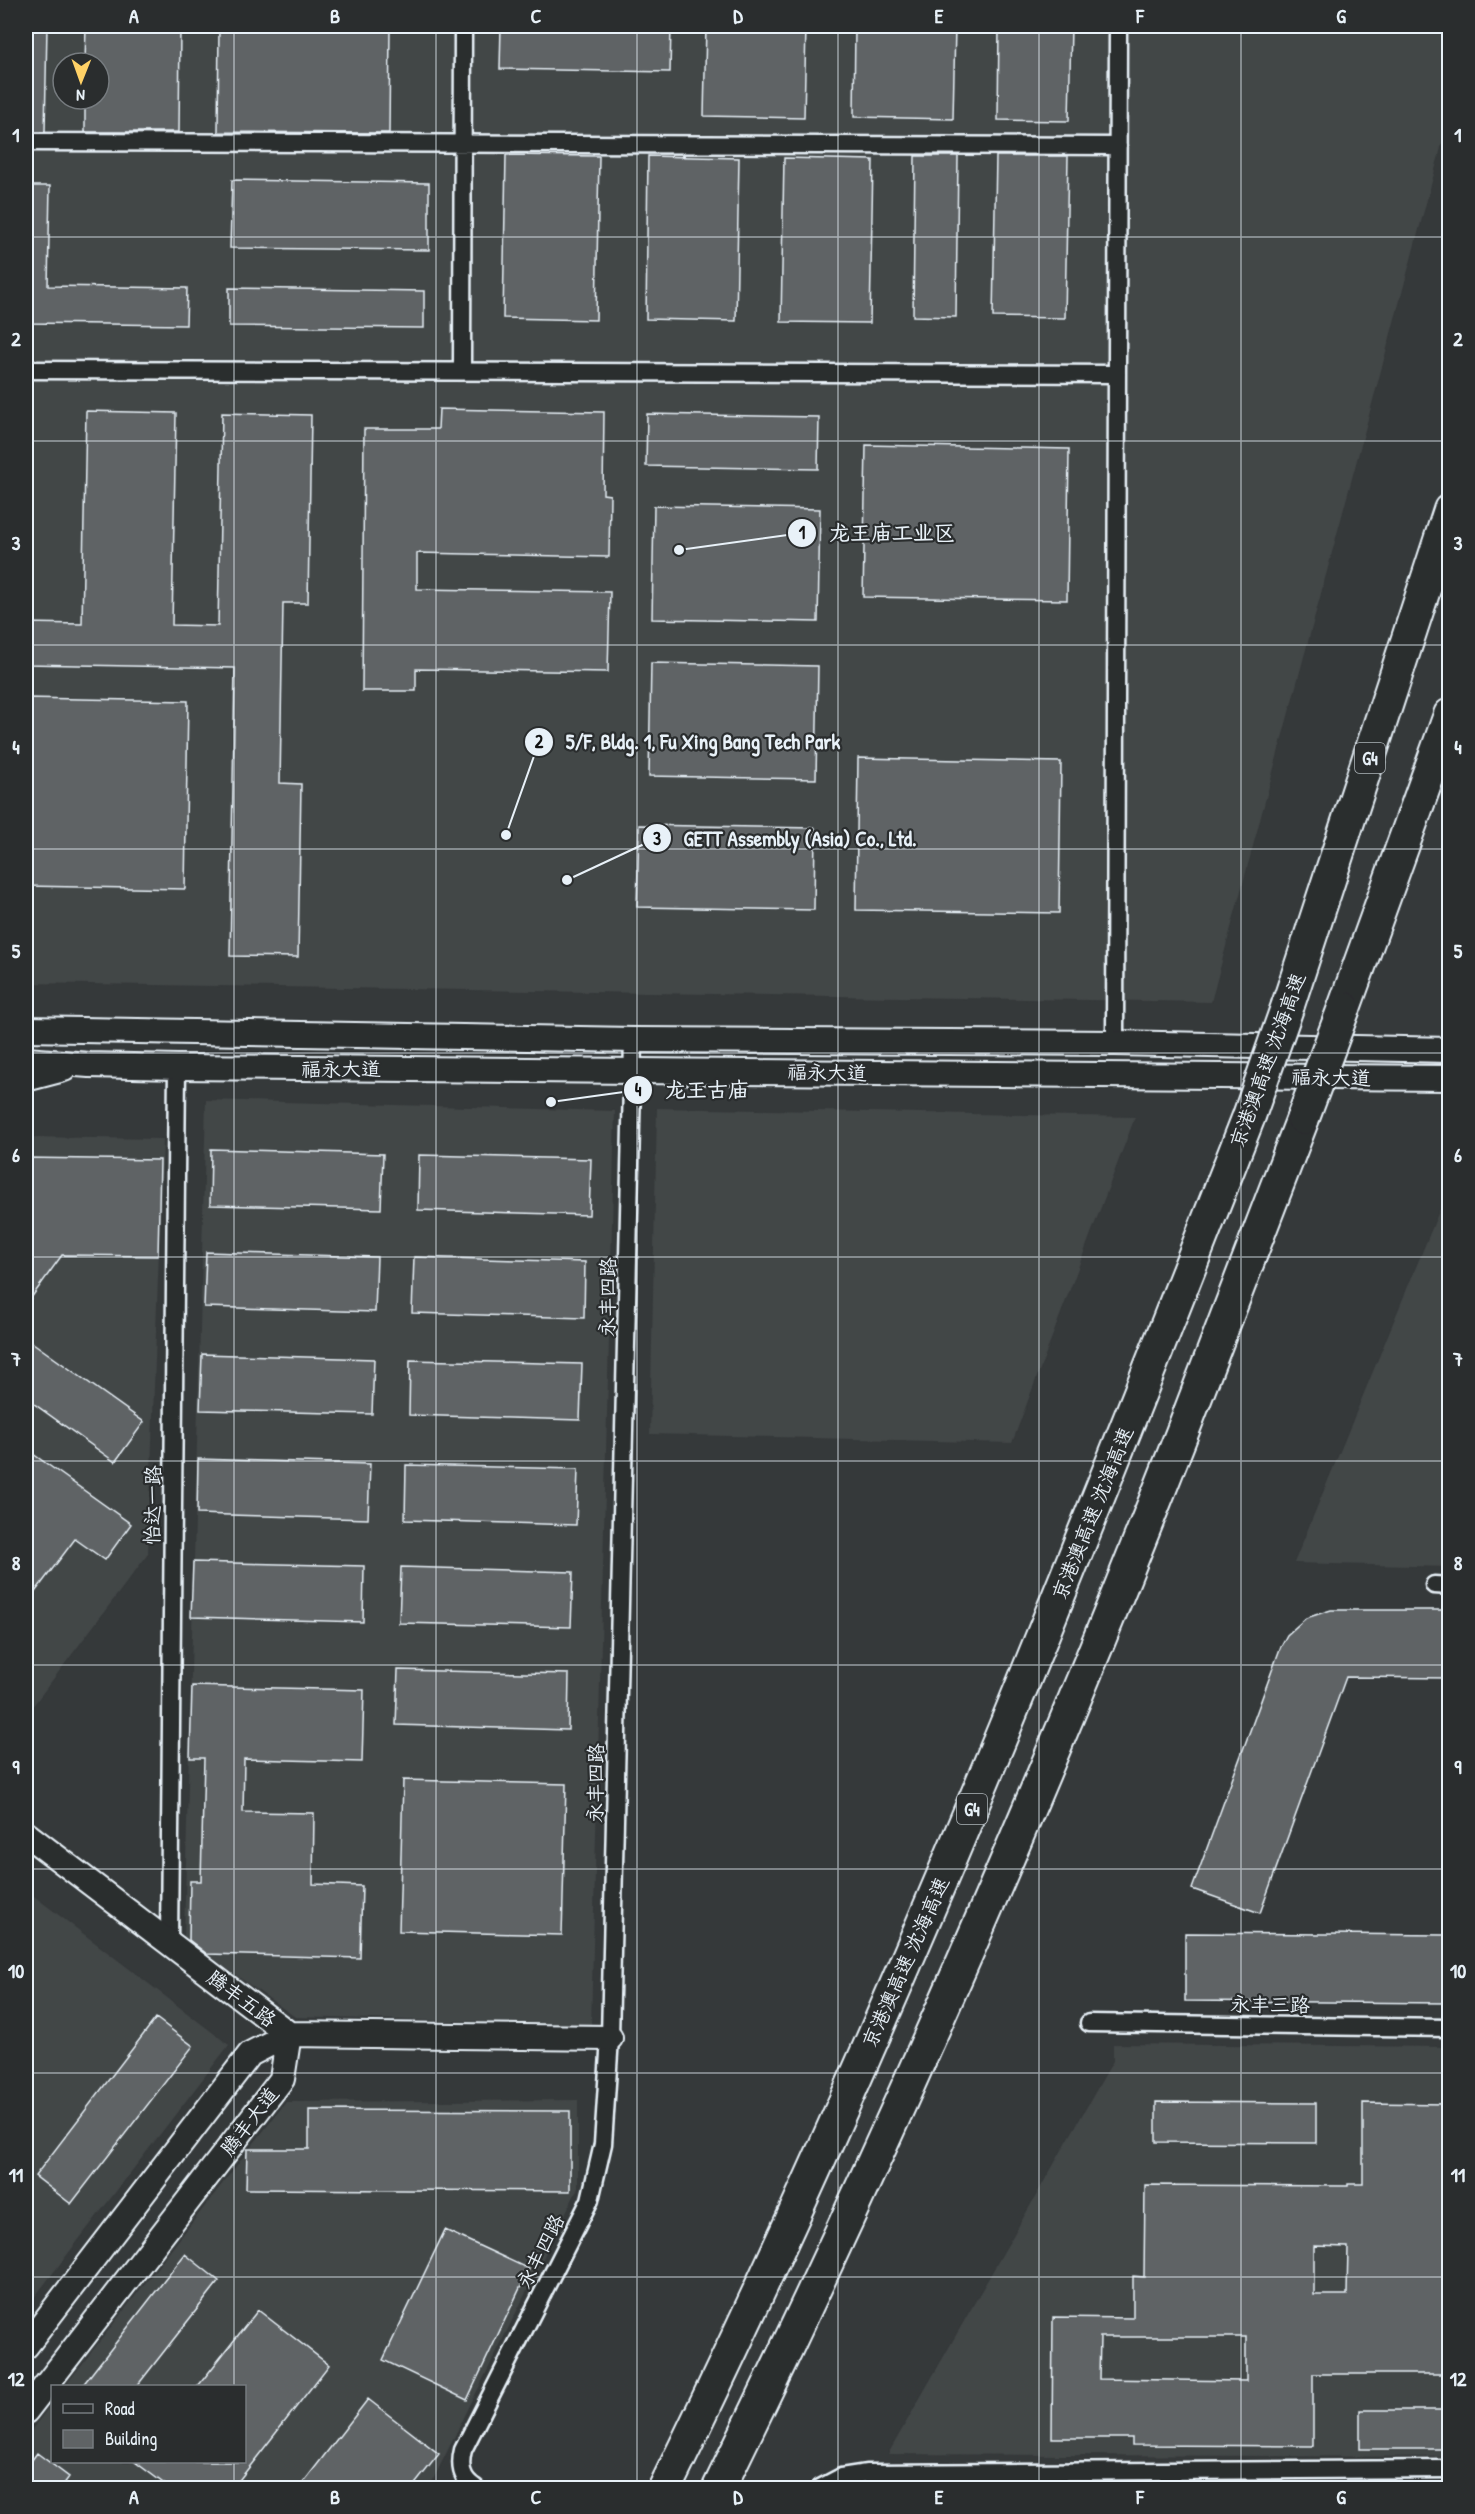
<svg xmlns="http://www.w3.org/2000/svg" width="1475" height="2514" font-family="'Patrick Hand','LXGW WenKai TC',sans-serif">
  <rect width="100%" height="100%" fill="#35393a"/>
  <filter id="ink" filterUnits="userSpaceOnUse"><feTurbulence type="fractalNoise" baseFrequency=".0167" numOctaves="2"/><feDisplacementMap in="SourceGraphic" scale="12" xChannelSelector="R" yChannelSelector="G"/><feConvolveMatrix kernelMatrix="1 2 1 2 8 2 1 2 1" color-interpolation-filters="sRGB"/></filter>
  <g filter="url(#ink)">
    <path fill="#424647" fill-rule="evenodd" d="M26 26H1449V118L1211 1002 26 983ZM63 63H99V99H63Z
      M206 1100 615 1111 591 2025 295 2017 184 1938Z
      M657 1108 1135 1117 1012 1443 650 1434Z
      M26 1137 163 1139 148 1554 26 1715Z
      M1449 1187V1567L1294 1563Z
      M26 1890 229 2045 26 2308Z
      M1113 2044 1449 2047V2457L888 2454 1113 2061Z
      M578 2100V2188L429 2488H26V2437L52 2403V2462H244V2386H65L286 2102Z"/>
    <path fill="#5f6365" stroke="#e8f1f8" stroke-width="1.5" fill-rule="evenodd" d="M26 26H47L45 132H26Z
      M86 26H180L179 132H85V99H99V63H85Z
      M219 26H390L389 133 218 132Z
      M501 26H671L670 72 500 69Z
      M706 26H806L804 118 704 116Z
      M855 26H955L953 119 854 117Z
      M999 26H1071L1069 121 998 120Z
      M506 155 599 156 596 320 503 318Z
      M648 156 739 158 736 321 646 319Z
      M915 156H958L956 317 913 316Z
      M996 156H1068L1065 318 993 317Z
      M784 158 873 160 870 323 781 322Z
      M232 180 429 183V250L230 248Z
      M26 186H50L48 286 187 288 186 325 26 323Z
      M229 288 424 291V328L229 326Z
      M439 409 604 412 603 494 610 495 609 557 417 553V589L610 592 608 672 416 669V691H362L364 429H438Z
      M86 411 176 413 172 625 218 626 222 413 311 415 308 603H283L280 783 301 784 298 957 230 956 235 668 26 664V623L82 624Z
      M647 414 819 417 818 469 646 466Z
      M866 445 1069 449 1067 600 863 597Z
      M654 506 820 509 818 622 652 619Z
      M651 663 818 666 816 779 649 776Z
      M26 698 188 701 185 889 26 886Z
      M858 758 1061 762 1059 913 856 910Z
      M639 825 815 828 814 910 637 907Z
      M211 1149 383 1154 381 1209 210 1205Z
      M419 1155 591 1159 589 1215 418 1210Z
      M26 1158 160 1160 158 1256 62 1255 26 1305Z
      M206 1252 377 1257 375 1312 204 1307Z
      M414 1257 585 1262 584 1318 412 1313Z
      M26 1338 144 1422 115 1462 26 1398Z
      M202 1354 374 1359 372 1414 200 1410Z
      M410 1360 582 1364 580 1420 409 1415Z
      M26 1449 131 1524 105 1560 75 1539 26 1604Z
      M198 1459 370 1464 368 1519 197 1514Z
      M406 1465 578 1469 576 1525 405 1520Z
      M193 1562 364 1566 363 1622 191 1617Z
      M401 1567 573 1572 571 1627 399 1623Z
      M1331 1610H1449V1678L1346 1677 1260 1913 1192 1889 1281 1646 1287 1635 1306 1618Z
      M398 1670 569 1674 568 1730 396 1725Z
      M192 1686 364 1690 362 1762 244 1759 243 1812 314 1813 313 1884 362 1886 360 1958 207 1954 189 1940 190 1881H201L204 1758H190Z
      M403 1780 566 1784 562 1935 399 1931Z
      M1185 1933 1446 1935V2003L1185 2001Z
      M156 2018 193 2046 71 2204 35 2176Z
      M1156 2102 1316 2103V2143L1156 2142Z
      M1363 2103 1449 2104V2374H1313V2446L1132 2445V2438H1052L1053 2317 1133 2318V2276L1144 2277 1145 2185 1348 2186V2184H1363ZM1314 2246 1348 2247 1347 2295H1314ZM1100 2337H1246V2381L1099 2379Z
      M309 2110 570 2111V2191L246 2189 247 2149H309Z
      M445 2230 529 2269 467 2400 383 2360Z
      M185 2254 219 2281 137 2386H82Z
      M258 2310 329 2365 233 2488H170L135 2462H244V2386H198Z
      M368 2399 439 2454 412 2488H299Z
      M1360 2410H1449V2449H1360Z
      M37 2453 69 2477 61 2488H26V2468Z"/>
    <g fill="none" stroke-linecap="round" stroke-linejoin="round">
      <defs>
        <path id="street" d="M26 142 1118 146
          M26 370 1117 374
          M462 371 463 26
          M1115 1043 1118 26
          M1434 1585 1450 1586
          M169 1943 177 1067
          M1089 2023 1450 2028
          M476 2488C461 2479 459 2466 463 2450L590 2200 603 2144 610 2038 633 1040
          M820 2488 841 2477 867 2473 1450 2469"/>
        <path id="secondary" d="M26 1029 633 1040 1115 1043 1450 1050
          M26 1060 89 1065 177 1067 1450 1078
          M26 1079 64 1069
          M26 1834 289 2034 610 2038
          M26 2346 250 2054 289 2034
          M26 2411 282 2079 289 2034"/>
        <path id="highway" d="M1288 1005 1450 510
          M1344 1008 1450 715
          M665 2488C884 2042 1068 1579 1249 1116
          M719 2488C888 2144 1042 1790 1182 1433 1223 1328 1263 1223 1303 1118"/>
      </defs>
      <use href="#street" stroke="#e8f1f8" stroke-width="21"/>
      <use href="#secondary" stroke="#e8f1f8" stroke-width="28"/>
      <use href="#highway" stroke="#e8f1f8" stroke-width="36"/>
      <use href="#street" stroke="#2a2d2e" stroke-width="16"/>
      <use href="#secondary" stroke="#2a2d2e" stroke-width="24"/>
      <use href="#highway" stroke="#2a2d2e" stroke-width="32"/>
      <defs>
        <path id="highway-bridge" d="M1249 1116 1288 1005
          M1303 1118 1344 1008"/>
      </defs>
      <use href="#highway-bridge" stroke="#e8f1f8" stroke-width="36" stroke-linecap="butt"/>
      <use href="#highway-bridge" stroke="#2a2d2e" stroke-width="32"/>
    </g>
  </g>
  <path fill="none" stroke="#e8f1f8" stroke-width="1.5" stroke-opacity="0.55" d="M234 26V2386M436 26V2488M637 26V2488M838 26V2488M1039 26V2488M1241 26V2488M26 237H1450M26 441H1450M26 645H1450M26 849H1450M26 1053H1450M26 1257H1450M26 1461H1450M26 1665H1450M26 1869H1450M26 2073H1450M26 2277H1450M234 2462V2488"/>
  <g text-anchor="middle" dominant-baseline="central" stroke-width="4.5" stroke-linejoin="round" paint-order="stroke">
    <g fill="#2a2d2e" stroke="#afb6bb" stroke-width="1.5">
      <rect x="1355" y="743" width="30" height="30" rx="4.5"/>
      <rect x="957" y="1794" width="30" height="30" rx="4.5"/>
    </g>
    <g font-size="18" font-weight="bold" fill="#e8f1f8">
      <text x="1370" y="758">G4</text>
      <text x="972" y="1809">G4</text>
    </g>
    <g font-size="20" fill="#e8f1f8" stroke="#2a2d2e">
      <text transform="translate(1267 1060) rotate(-70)">京港澳高速 沈海高速</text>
      <text x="341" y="1068">福永大道</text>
      <text transform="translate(827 1072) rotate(1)">福永大道</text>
      <text transform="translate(1331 1077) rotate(1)">福永大道</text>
      <text transform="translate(607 1297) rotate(-89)">永丰四路</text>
      <text transform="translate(152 1505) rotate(-89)">怡达一路</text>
      <text transform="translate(1092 1513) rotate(-68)">京港澳高速 沈海高速</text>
      <text transform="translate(595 1783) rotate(-89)">永丰四路</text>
      <text transform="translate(905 1962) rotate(-66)">京港澳高速 沈海高速</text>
      <text transform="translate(242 1998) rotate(37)">腾丰五路</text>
      <text transform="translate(1270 2004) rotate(1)">永丰三路</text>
      <text transform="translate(249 2121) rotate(-52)">腾丰大道</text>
      <text transform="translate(540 2251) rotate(-63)">永丰四路</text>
    </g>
  </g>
  <path fill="none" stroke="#e8f1f8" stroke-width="2" d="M679 550L802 533M506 835L539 742M567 880L657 838M551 1102L638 1090"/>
  <g fill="#e8f1f8" stroke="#2a2d2e" stroke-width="2">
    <circle cx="679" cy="550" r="6"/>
    <circle cx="506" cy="835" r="6"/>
    <circle cx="567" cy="880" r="6"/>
    <circle cx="551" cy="1102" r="6"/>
    <circle cx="802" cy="533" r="15"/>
    <circle cx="539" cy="742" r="15"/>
    <circle cx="657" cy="838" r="15"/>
    <circle cx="638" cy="1090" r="15"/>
  </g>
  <g font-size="18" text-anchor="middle" font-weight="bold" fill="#111">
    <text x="802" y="539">1</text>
    <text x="539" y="748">2</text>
    <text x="657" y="845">3</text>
    <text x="638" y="1096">4</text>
  </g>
  <g font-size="21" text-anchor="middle" font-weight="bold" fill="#e8f1f8" stroke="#2a2d2e" stroke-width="4.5" stroke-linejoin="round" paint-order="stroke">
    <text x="892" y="540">龙王庙工业区</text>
    <text x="703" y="749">5/F, Bldg. 1, Fu Xing Bang Tech Park</text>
    <text x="800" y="846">GETT Assembly (Asia) Co., Ltd.</text>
    <text x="707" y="1097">龙王古庙</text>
  </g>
  <rect width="1475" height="2514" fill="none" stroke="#2a2d2e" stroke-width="66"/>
  <rect x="51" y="2385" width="195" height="78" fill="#2a2d2e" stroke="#767b7f" stroke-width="1.5"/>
  <rect x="63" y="2404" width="30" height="9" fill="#2a2d2e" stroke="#767b7f" stroke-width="1.5"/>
  <text x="105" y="2415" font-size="18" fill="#e8f1f8">Road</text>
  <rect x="63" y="2430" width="30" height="18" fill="#5f6365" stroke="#767b7f" stroke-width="1.5"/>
  <text x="105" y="2445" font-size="18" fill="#e8f1f8">Building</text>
  <g transform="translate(81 81) rotate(181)"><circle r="28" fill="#2a2d2e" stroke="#767b7f" stroke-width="1.5"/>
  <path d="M0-4.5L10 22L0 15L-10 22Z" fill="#ffd166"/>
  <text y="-9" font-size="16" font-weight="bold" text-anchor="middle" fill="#e8f1f8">N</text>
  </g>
  <rect x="33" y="33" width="1409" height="2448" fill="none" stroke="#e8f1f8" stroke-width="2"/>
  <g font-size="20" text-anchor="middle" font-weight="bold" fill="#e8f1f8">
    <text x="134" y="23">A</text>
    <text x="335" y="23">B</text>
    <text x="536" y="23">C</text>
    <text x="738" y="23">D</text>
    <text x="939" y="23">E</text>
    <text x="1140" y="23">F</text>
    <text x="1341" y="23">G</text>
    <text x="16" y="142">1</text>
    <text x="1458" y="142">1</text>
    <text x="16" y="346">2</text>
    <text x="1458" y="346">2</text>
    <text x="16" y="550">3</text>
    <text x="1458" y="550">3</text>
    <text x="16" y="754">4</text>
    <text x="1458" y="754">4</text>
    <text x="16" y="958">5</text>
    <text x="1458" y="958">5</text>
    <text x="16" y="1162">6</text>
    <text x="1458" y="1162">6</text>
    <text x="16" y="1366">7</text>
    <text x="1458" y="1366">7</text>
    <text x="16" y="1570">8</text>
    <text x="1458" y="1570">8</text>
    <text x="16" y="1774">9</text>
    <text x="1458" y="1774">9</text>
    <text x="16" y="1978">10</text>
    <text x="1458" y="1978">10</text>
    <text x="16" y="2182">11</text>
    <text x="1458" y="2182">11</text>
    <text x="16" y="2386">12</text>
    <text x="1458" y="2386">12</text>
    <text x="134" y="2504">A</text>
    <text x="335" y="2504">B</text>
    <text x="536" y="2504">C</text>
    <text x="738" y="2504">D</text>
    <text x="939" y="2504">E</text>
    <text x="1140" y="2504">F</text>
    <text x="1341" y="2504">G</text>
  </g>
</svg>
